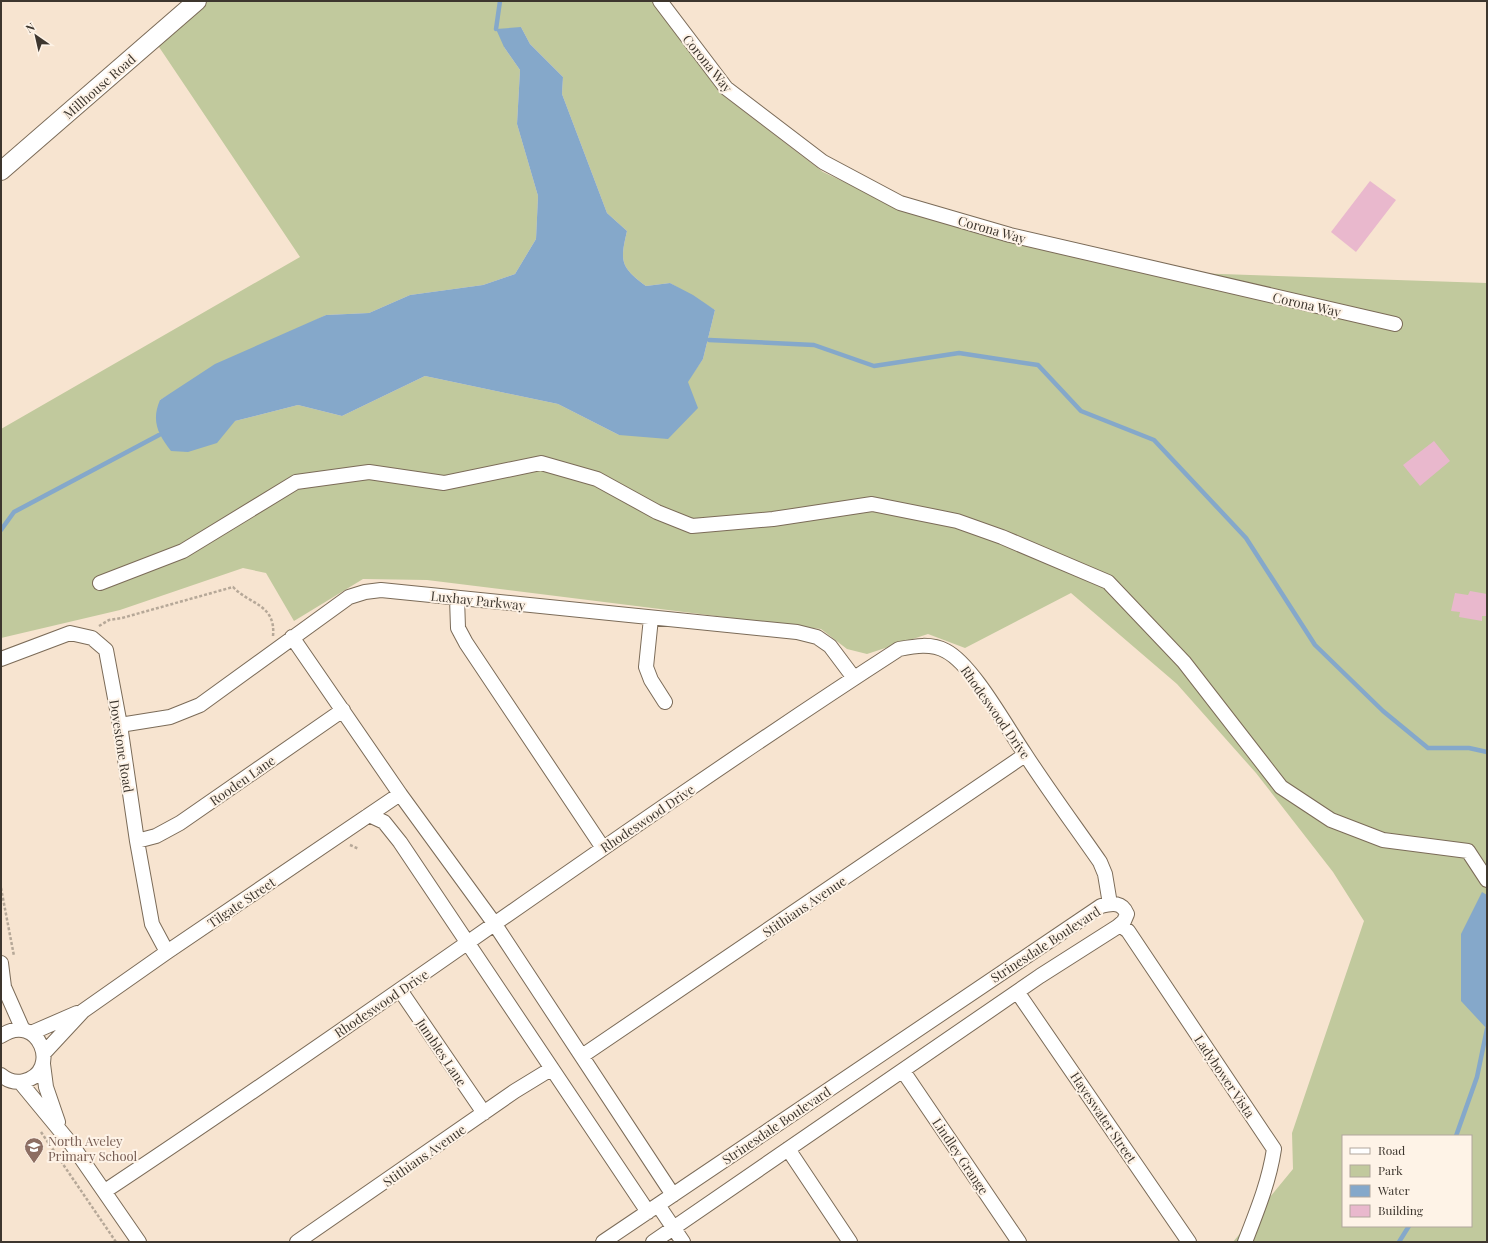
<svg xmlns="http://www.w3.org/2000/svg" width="1488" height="1243" font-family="'Playfair Display',serif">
  <rect width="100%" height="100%" fill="#f7e4d0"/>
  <path fill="#c1c99d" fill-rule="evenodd" d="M208 1H652L720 93 823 172 908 212 1192 273 1487 283V1242H1233L1293 1169 1292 1133 1364 921 1333 872 1256 773 1177 684 1071 593 965 648 928 634 867 654 847 649 821 629 427 580 363 579 294 621 266 573 243 568 120 610 1 638V429L300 257 157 44ZM521 27 530 44 563 77 562 94 607 213 627 231C620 261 620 267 646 286L670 283 715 310 703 359 687 382 619 435 558 404 425 376 342 416 298 405 235 421 160 400 176 391 326 315 369 313 410 295 483 285 515 274 536 239 538 196 517 124 520 70 504 47ZM1343 1136H1471V1226H1343Z"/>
  <path fill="#85a8ca" d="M521 27 530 44 563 77 562 94 607 213 627 231C620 261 620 267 646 286L670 283 693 295 715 310 703 359 688 382 698 408 668 439 619 435 558 404 425 376 342 416 298 405 235 421 217 443 188 452 171 451C158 434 151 421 160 400L215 364 326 315 369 313 410 295 483 285 515 274 536 239 538 196 517 124 520 70 504 47 496 29Z
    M1482 892 1487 895V1029L1461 1001V934Z"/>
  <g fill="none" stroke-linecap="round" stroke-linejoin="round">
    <path stroke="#85a8ca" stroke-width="4.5" d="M496 29 500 1
      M709 340 814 345 874 366 959 353 1038 365 1081 411 1154 440 1246 538 1315 645 1383 711 1428 748H1469L1487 752
      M1 530 14 512 159 435
      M1456 1136 1477 1077 1487 1029
      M1399 1242 1409 1226"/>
  </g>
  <path fill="#e9b8cd" d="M1370 181 1396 200 1356 252 1331 232Z
    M1434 441 1450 461 1420 486 1403 465Z
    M1470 591 1487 594V616H1482V621L1459 617 1460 612 1451 611 1455 593 1468 595Z"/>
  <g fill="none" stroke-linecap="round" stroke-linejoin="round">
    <defs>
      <path id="minor" d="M660 1 726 88 823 162 900 203 1010 235 1395 324
        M100 583 183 551 296 482 369 472 444 483 541 463 597 479 657 512 692 526 773 519 872 504 957 521 1002 537 1108 582 1184 662 1281 787 1331 820 1383 840 1468 851 1487 880
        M457 598 458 628 466 643 603 848
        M651 618 646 667 651 680 665 702
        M292 637 400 794 494 923 673 1195
        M1 659 70 633 92 638 106 650 120 725 137 841 152 924 167 952
        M120 725 170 717 200 705 349 597 365 592 381 590 797 632 817 637 830 646 854 678
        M369 815 384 822 400 842 648 1212
        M137 841 156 836 180 823 343 710
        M1120 925 1128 931 1274 1149C1269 1182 1257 1211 1245 1242
        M1 963 4 987 23 1030
        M400 990 484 1113
        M1018 993 1189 1242
        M31 1033 77 1013
        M1 1036C39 1010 62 1072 24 1081 16 1083 8 1081 1 1075
        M44 1053 83 1011 167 952 400 794
        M582 1056 1025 755
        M43 1064 46 1087 58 1122
        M903 1071 1019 1242
        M20 1082 72 1145 139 1242
        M788 1149 850 1242
        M105 1191C373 1014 630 823 899 649 915 646 931 643 946 651 973 665 1007 728 1025 754 1049 791 1075 826 1100 862L1105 874 1110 904
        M658 1205 683 1242
        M297 1242 515 1091 551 1069
        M603 1242 1101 906C1113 903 1122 902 1127 914L1124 921 1117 927 1040 976 653 1242"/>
      <path id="major" d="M1 171 197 1"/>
    </defs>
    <use href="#minor" stroke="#7b6b58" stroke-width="16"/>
    <use href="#major" stroke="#7b6b58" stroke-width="20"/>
    <path stroke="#b6a898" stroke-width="2.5" stroke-dasharray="3 2" stroke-linecap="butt" d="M99 626 109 620 122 618 233 587C250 605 276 604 273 636
      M350 845 359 849
      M1 888 14 956
      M41 1132 116 1242"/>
    <use href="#minor" stroke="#fff" stroke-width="14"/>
    <use href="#major" stroke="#fff" stroke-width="18"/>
  </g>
  <defs>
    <symbol id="school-pin" viewBox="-11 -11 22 30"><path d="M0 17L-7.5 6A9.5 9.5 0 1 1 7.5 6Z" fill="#8d6e63" stroke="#fef3e7"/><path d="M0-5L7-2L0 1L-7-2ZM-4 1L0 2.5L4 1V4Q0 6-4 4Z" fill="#fff"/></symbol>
  </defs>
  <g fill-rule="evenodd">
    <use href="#school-pin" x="23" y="1136" width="22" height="30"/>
  </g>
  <g text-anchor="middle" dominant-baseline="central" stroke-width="4" stroke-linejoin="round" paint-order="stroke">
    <g font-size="13" fill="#3d362e" stroke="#fef3e7">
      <text transform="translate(708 63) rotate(51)">Corona Way</text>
      <text transform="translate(99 86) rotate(-41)">Millhouse Road</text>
      <text transform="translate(992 229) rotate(16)">Corona Way</text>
      <text transform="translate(1307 304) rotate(13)">Corona Way</text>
      <text transform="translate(478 600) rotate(6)">Luxhay Parkway</text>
      <text transform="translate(996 712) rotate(55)">Rhodeswood Drive</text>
      <text transform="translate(122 746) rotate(81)">Dovestone Road</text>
      <text transform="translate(242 780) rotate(-35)">Rooden Lane</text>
      <text transform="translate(647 818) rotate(-34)">Rhodeswood Drive</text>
      <text transform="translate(241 902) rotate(-34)">Tilgate Street</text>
      <text transform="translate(804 906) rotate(-34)">Stithians Avenue</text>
      <text transform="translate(1045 944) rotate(-33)">Strinesdale Boulevard</text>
      <text transform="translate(381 1003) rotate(-34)">Rhodeswood Drive</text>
      <text transform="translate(442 1052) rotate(56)">Jumbles Lane</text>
      <text transform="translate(1225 1076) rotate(56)">Ladybower Vista</text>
      <text transform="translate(1104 1117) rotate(56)">Hayeswater Street</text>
      <text transform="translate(776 1125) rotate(-34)">Strinesdale Boulevard</text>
      <text transform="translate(424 1155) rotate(-35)">Stithians Avenue</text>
      <text transform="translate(961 1156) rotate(56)">Lindley Grange</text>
    </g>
    <g font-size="13" fill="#785e54" stroke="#fef3e7" text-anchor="start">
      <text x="48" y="1140">North Aveley<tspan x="48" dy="15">Primary School</tspan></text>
    </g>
  </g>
  <rect width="1488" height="1243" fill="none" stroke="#3d362e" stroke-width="4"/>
  <rect x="1342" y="1135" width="130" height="92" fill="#fef3e7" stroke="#b1a79d"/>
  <rect x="1350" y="1148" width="20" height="6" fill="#ffffff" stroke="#b1a79d"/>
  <text x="1378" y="1155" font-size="12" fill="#3d362e">Road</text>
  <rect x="1350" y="1165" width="20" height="12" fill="#c1c99d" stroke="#b1a79d"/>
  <text x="1378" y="1175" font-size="12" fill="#3d362e">Park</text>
  <rect x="1350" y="1185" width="20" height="12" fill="#85a8ca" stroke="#b1a79d"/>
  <text x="1378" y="1195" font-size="12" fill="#3d362e">Water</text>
  <rect x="1350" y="1205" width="20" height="12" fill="#e9b8cd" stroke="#b1a79d"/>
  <text x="1378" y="1215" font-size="12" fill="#3d362e">Building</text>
  <g transform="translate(36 36) rotate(326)" stroke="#fef3e7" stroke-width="3" paint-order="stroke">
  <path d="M0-3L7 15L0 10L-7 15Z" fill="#3d362e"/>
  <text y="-6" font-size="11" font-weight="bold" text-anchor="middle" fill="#3d362e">N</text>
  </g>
</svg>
